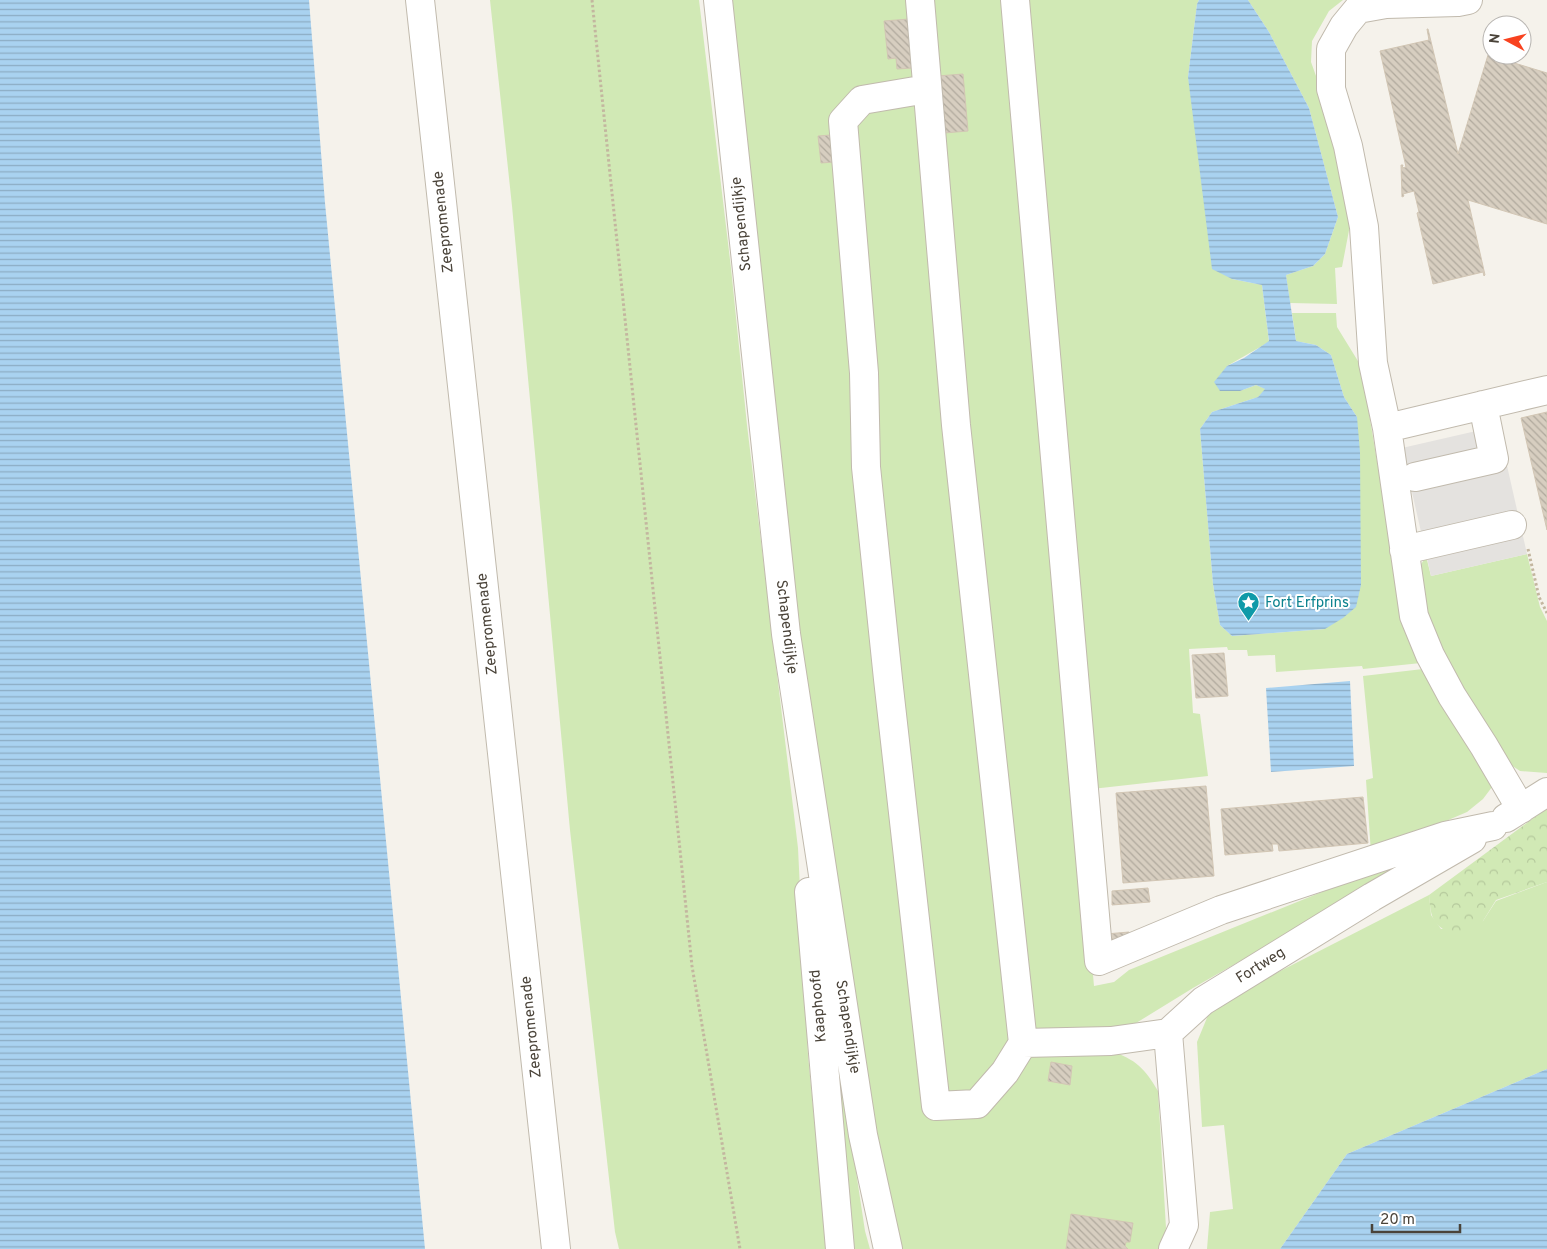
<svg xmlns="http://www.w3.org/2000/svg" width="1547" height="1249" font-family="Overpass,sans-serif">
  <defs>
    <pattern id="forest-crowns" width="20" height="18" patternUnits="userSpaceOnUse" patternTransform="scale(1.25)"><rect width="20" height="18" fill="#d1e9b5"/><path d="M2 6a3 3 0 1 1 6 0M12 15a3 3 0 1 1 6 0" fill="none" stroke="#b5c99c"/></pattern>
    <pattern id="water-rules" width="6" height="5" patternUnits="userSpaceOnUse" patternTransform="scale(1.25)"><rect width="6" height="5" fill="#a9d2f0"/><path d="M0 2.5h6" fill="none" stroke="#8cacc3"/></pattern>
    <pattern id="building-back-hatch" width="6" height="6" patternUnits="userSpaceOnUse" patternTransform="scale(1.25)"><rect width="6" height="6" fill="#d7cec0"/><path d="M-1 5l2 2M0 0l6 6M5-1l2 2" fill="none" stroke="#b0a99d"/></pattern>
  </defs>
  <rect width="100%" height="100%" fill="#f5f2eb"/>
  <path fill="#d1e9b5" d="M490 0H699L731 268 747 425 798 848 808 1055 827 1249H619L615 1232 570 830 512 206Z
    M731 0H1006L1094 986 1114 982 1129 970 1455 838 1447 855 1263 948 1193 988 1128 1028 1110 1051C1136 1059 1145 1069 1158 1091L1166 1228 1161 1249H900L883 1177 856 1010 792 577Z
    M1022 0H1199L1197 4 1188 77 1232 279 1262 285 1269 342 1227 366 1240 391 1256 385 1266 389 1258 397 1212 412 1200 429 1213 584 1220 625 1232 636 1325 629 1357 417 1344 397 1331 355 1316 345 1296 341 1292 313H1336L1337 327 1361 366 1405 627 1421 663 1363 669 1362 666 1276 672 1275 655 1248 656 1247 650H1228L1227 647 1189 649 1193 713 1200 714 1208 776 1092 789Z
    M1248 0H1343L1329 11 1312 41 1311 62 1325 101 1347 186 1350 225 1342 267 1335 268 1337 304 1290 303 1286 275 1313 266 1325 254 1338 217 1309 108 1269 32Z
    M1527 554 1540 607 1547 621V773L1520 771 1508 763 1433 646 1416 573 1426 556 1431 576Z
    M1423 669 1495 783 1483 799 1467 812 1371 853 1366 780 1373 778 1363 676Z
    M1547 882V1069L1347 1154 1280 1249H1207L1210 1212 1233 1209 1224 1125 1202 1127 1197 1042 1209 1013 1249 987 1429 895 1431 915 1441 929 1483 921 1496 901Z
    M838 1044 852 1145 865 1231 870 1249H851L831 1046Z"/>
  <path fill="url(#forest-crowns)" d="M1547 808V882L1496 900 1483 921 1475 929 1458 936C1433 926 1431 921 1429 895Z"/>
  <path fill="#e4e2df" d="M1498 426 1527 554 1431 576 1402 448Z"/>
  <path fill="url(#water-rules)" d="M0 0H309L325 203 425 1249H0Z
    M1199 0H1248L1269 32 1309 108 1338 217 1325 254 1313 266 1286 275 1296 341 1316 345 1331 355 1344 397 1357 417 1360 452 1361 585 1356 607 1343 618 1325 629 1232 636 1220 625 1213 584 1200 429 1212 412 1258 397 1265 389 1256 385 1240 391H1220L1214 382 1227 366 1244 358 1269 341 1262 285 1232 279 1212 269 1188 77 1197 4Z
    M1350 681 1354 766 1271 772 1266 688Z
    M1547 1069V1249H1280L1347 1154Z"/>
  <path fill="url(#building-back-hatch)" stroke="#d2c6b4" d="M909 19 913 68 897 69 896 58 888 59 884 21Z
    M1427 29H1428L1458 154 1488 55 1547 73V224L1468 200 1485 275 1484 276 1483 272 1433 284 1417 213 1419 212 1414 191 1403 194 1404 196 1402 197 1401 165H1403L1402 168 1406 167 1380 51 1429 40Z
    M963 74 968 131 944 133 938 76Z
    M831 135 834 162 821 163 818 136Z
    M1547 412V530L1521 418Z
    M1224 653 1228 696 1196 698 1192 655Z
    M1206 786 1214 876 1123 883 1116 793Z
    M1363 797 1368 843 1279 851 1278 844H1272L1273 851 1225 855 1221 809Z
    M1148 888 1150 902 1112 905V891Z
    M1129 932 1130 944 1107 946 1106 934Z
    M1051 1062 1072 1066 1070 1085 1048 1081Z
    M1071 1214 1133 1223 1130 1242H1126L1125 1246 1128 1249H1066Z"/>
  <g fill="none" stroke-linecap="round" stroke-linejoin="round">
    <defs>
      <path id="minor" d="M420 0 556 1249
        M718 0 786 634 863 1135 888 1249
        M920 0 956 425 1023 1043 1111 1041 1168 1033
        M1015 0 1099 961 1221 910 1445 836 1493 826
        M1468 0 1458 2 1386 4 1358 9 1344 26 1331 49V89L1348 146 1364 227 1373 363 1387 428 1414 616 1430 655 1452 696 1484 746 1521 809
        M927 89 862 100 843 121 864 373 866 467 888 679 936 1106 977 1104 1005 1072 1023 1043
        M1387 428 1547 390
        M1415 477 1494 459 1483 405
        M1404 550 1512 525
        M1506 818 1547 792
        M809 892 840 1249
        M1173 1249 1184 1225 1168 1033 1203 1001 1372 897 1472 839"/>
    </defs>
    <use href="#minor" stroke="#c1baad" stroke-width="30"/>
    <path stroke="#c3b69f" stroke-width="3" stroke-dasharray="2.5 2.5" stroke-linecap="butt" d="M592 0 692 966 740 1249
      M1528 549 1539 597 1547 613"/>
    <use href="#minor" stroke="#fff" stroke-width="28"/>
  </g>
  <defs>
    <symbol id="sight-pin" viewBox="-11 -11 22 30"><path d="M0 17L-7.5 6A9.5 9.5 0 1 1 7.5 6Z" fill="#0f9aa8" stroke="#fff"/><path d="M0-6L1.8-2.2L6-1.7L2.9 1.2L3.7 5.4L0 3.3L-3.7 5.4L-2.9 1.2L-6-1.7L-1.8-2.2Z" fill="#fff"/></symbol>
  </defs>
  <g fill-rule="evenodd">
    <use href="#sight-pin" x="1236" y="590" width="25" height="34"/>
  </g>
  <g text-anchor="middle" dominant-baseline="central" stroke-width="4" stroke-linejoin="round" paint-order="stroke">
    <g font-size="15" fill="#4a4339" stroke="#fff">
      <text transform="translate(444 222) rotate(-96)">Zeepromenade</text>
      <text transform="translate(742 224) rotate(-96)">Schapendijkje</text>
      <text transform="translate(488 624) rotate(-96)">Zeepromenade</text>
      <text transform="translate(786 627) rotate(83)">Schapendijkje</text>
      <text transform="translate(1261 966) rotate(-32)">Fortweg</text>
      <text transform="translate(819 1006) rotate(-95)">Kaaphoofd</text>
      <text transform="translate(532 1027) rotate(-96)">Zeepromenade</text>
      <text transform="translate(847 1027) rotate(81)">Schapendijkje</text>
    </g>
    <g font-size="15" fill="#0d838f" stroke="#fff" text-anchor="start">
      <text x="1265" y="603">Fort Erfprins</text>
    </g>
  </g>
  <g transform="translate(1507 40) rotate(277)"><circle r="24" fill="#ffffff" stroke="#b7b4b0"/>
  <path d="M0-4L9 19L0 12L-9 19Z" fill="#f8421f"/>
  <text y="-8" font-size="14" font-weight="bold" text-anchor="middle" fill="#4a4339">N</text>
  </g>
  <path d="M1372 1224v8h88v-8" fill="none" stroke="#4a4339" stroke-width="2.5"/>
  <text x="1380" y="1224" font-size="15" fill="#4a4339" stroke="#ffffff" stroke-width="4" paint-order="stroke">20 m</text>
</svg>
